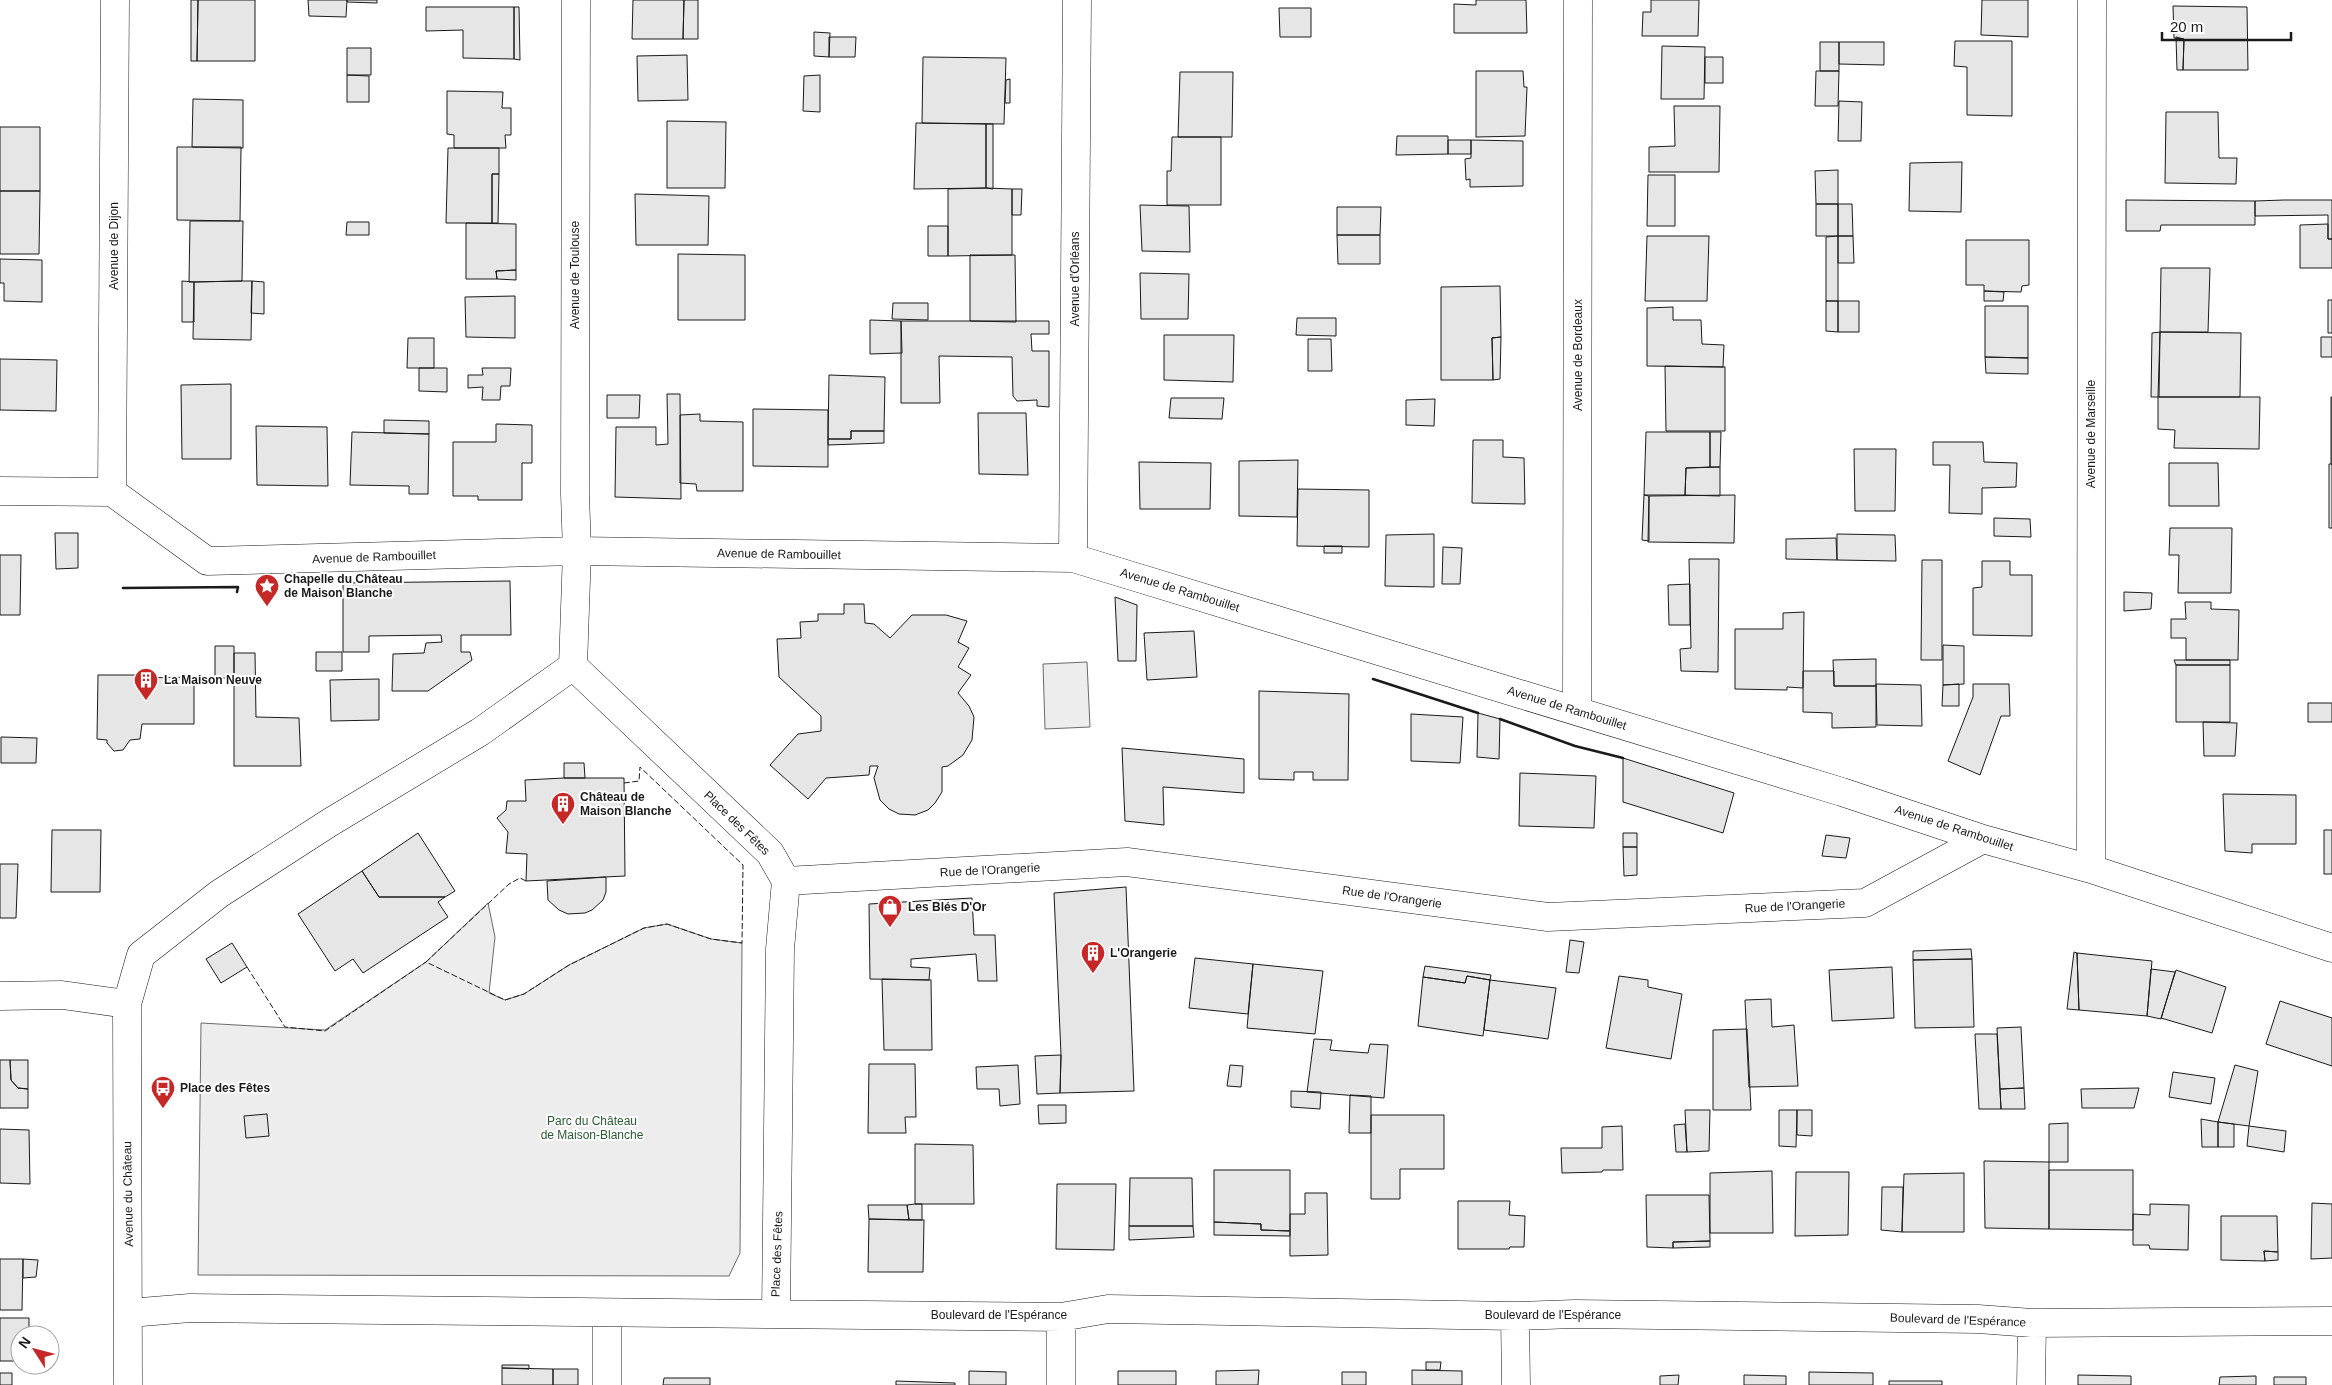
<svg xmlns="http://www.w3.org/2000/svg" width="2332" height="1385" font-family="Arial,sans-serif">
  <rect width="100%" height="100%" fill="#fff"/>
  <path fill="#ededed" stroke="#6a6a6a" d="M1087 662 1090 727 1045 729 1043 664Z
    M488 903 495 937 489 993 505 1000 524 994 569 965 644 928 667 924 711 939 742 943 740 1253 729 1276 198 1275 201 1023 325 1030 426 962Z"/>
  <path fill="#e6e6e6" stroke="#1a1a1a" d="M191 0H198L197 61H191Z
    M198 0H255V61H197Z
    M308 0H347L346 17 309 16Z
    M347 0H377V3L347 2Z
    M633 0H684L683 39H632Z
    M684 0H698V39H683Z
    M1476 0H1526L1527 33H1454V4L1476 5Z
    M1651 0H1699L1698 36H1642L1643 12H1651Z
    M1982 0H2028V37L1981 35Z
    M2173 6 2247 7 2248 70H2183L2184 39 2174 38Z
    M426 7H514V59L463 58V30L426 31Z
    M514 7H519L520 60 514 59Z
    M1279 8H1311V37H1280Z
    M814 32 830 33 829 57 814 56Z
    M829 37H856L855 57H829Z
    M2176 37 2184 39 2183 70H2177Z
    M1955 41H2012V116L1967 115V67L1954 66Z
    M1820 42H1839V71H1820Z
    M1839 42H1884V65L1839 64Z
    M1662 46 1705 47 1704 99H1661Z
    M347 48H371V75H347Z
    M687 55 688 100 638 101 637 56Z
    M923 57 1006 58 1004 124 922 123Z
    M1705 57H1723V83H1705Z
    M1476 71H1523L1524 87H1527L1525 136 1476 137Z
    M1816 71H1839L1838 106H1815Z
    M1180 72H1233L1232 137H1178Z
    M347 75 369 76V102H347Z
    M820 75V112L803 111 804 76Z
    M1010 79V103H1005L1006 80Z
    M447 91 503 92 502 108H511V135H505L506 148H454V135L447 134Z
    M193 99 243 100V148L192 147Z
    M1839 101 1862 102 1861 141H1838Z
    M1674 106H1720L1719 172H1649V147L1675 146Z
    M2166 112H2218L2219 158H2237L2236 184 2165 183Z
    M667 121 726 122 725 188H667Z
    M916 123 986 124V188L914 189Z
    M986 124H993V189L986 188Z
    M0 127H40V191H0Z
    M1397 136H1448V154L1396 155Z
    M1172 137H1221V205H1167V171H1171Z
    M1448 140H1471V154H1448Z
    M1471 140 1523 141V186L1470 187V179L1466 180 1465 159 1471 158Z
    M177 147H241L240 221 177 220Z
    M448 148H499V174H492V223H446Z
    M1962 162 1961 212 1909 211 1910 163Z
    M1838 170V204H1816L1815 171Z
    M492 174H499L498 223H492Z
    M1648 175H1675V226H1647Z
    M986 188 1012 189V255L948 256V189Z
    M1012 189H1022L1021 215H1012Z
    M0 191H40L39 254H0Z
    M635 194 709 196 708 245H636Z
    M2126 200 2255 201V225H2161L2160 231H2126Z
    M2284 200H2332V239H2328V215L2255 216V201Z
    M1816 204H1838V236H1816Z
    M1838 204H1852L1853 236H1838Z
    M1140 205 1189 206 1190 252 1142 251Z
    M1337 207H1381L1380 235H1337Z
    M190 221H243L242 281 189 282Z
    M347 222H369V235H346Z
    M466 223 516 224V270L496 271 497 279H466Z
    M2328 224V239H2332V268H2300V225Z
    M928 226H948V256H928Z
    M1337 235H1380V264H1338Z
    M1647 236H1709L1707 301H1645Z
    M1838 236H1853L1854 263H1838Z
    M1838 236V301H1826V237Z
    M1966 240H2029V285L2022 286 2021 292 1984 291V285H1966Z
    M678 254 745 255V320H678Z
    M970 255H1015L1016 322 970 321Z
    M0 259 42 260V302L4 301V283H0Z
    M2161 268H2210L2208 332H2160Z
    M516 270V280L497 279 496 271Z
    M1140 273 1189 274 1188 319H1141Z
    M182 281 194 282V322H182Z
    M242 281H252L251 340 193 339 194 282Z
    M252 281 264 282V314L251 313Z
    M1500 286 1501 337 1492 338 1493 380H1441V287Z
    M1984 291 2004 292 2003 301H1984Z
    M515 296V338L466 337 465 297Z
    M2328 300H2332V333H2328Z
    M1826 301H1838V332L1826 331Z
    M1838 301H1859V332H1838Z
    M893 303H928V320L892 319Z
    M1985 306H2028V358L1985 357Z
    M1673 307V320H1701L1702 344 1724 345 1723 367 1647 366V308Z
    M1297 318H1336V336L1296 335Z
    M870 320 901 321 902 353 870 354Z
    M901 321H1049V334H1031L1032 351H1049V407L1037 406V400L1017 401 1013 396 1012 357 939 356 940 403H901Z
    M2160 332 2158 397H2151L2152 333Z
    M2160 332 2241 333 2240 397H2159Z
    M1164 335H1234L1233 382 1164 380Z
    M1501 337 1500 379 1493 380 1492 338Z
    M2321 337H2332V357H2321Z
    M408 338H434V368H407Z
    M1308 339H1331L1332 371H1308Z
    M1985 357 2028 358V374L1986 373Z
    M0 359 57 360 56 411 0 410Z
    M1665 366 1725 367V431H1666Z
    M419 368H447V392L419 391Z
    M482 368H511L510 386H501L500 400H482L483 387 468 388V375H483Z
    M829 375 885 377 884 431H851V439H828Z
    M231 384V459H182L181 385Z
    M667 394H680L681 499 615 497 616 427H656V445L668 444Z
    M607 395H640L639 418H607Z
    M2158 397H2260L2259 449 2174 448 2175 430 2158 429Z
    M2331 397H2332V464H2331Z
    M1171 398H1224L1222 419 1169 418Z
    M1435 399 1434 426 1406 425V400Z
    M753 409 828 410V467L753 466Z
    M978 413H1026L1028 475 979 474Z
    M700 414V421L743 422V491H697L696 484 680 483V415Z
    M384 420 429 421V434L384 433Z
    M496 424 532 425V463H522V500H478V496H453V442H496Z
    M256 426 327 427 328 486 257 485Z
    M851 431H884V443L828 445V439H851Z
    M352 432 429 434 428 494H409V486L350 485Z
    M1646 432H1710V467L1686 468 1685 495H1644Z
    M1710 432H1721L1720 467H1710Z
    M1473 440H1503V457L1524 458 1525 504 1472 503Z
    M1933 442H1983L1984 462 2017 463 2016 487 1982 488V514L1949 513 1950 465H1933Z
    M1854 449H1896L1895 511H1855Z
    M1298 460 1297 517 1239 516V461Z
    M1139 462 1211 463 1210 509H1140Z
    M2169 463H2218L2219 506H2169Z
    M2329 464H2332V528H2329Z
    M1720 467V496L1685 495 1686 468Z
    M1298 489 1369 490V547L1297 546Z
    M1644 495 1649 496V541L1642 540Z
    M1735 495 1734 543 1648 542 1649 496Z
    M1994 518 2030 519 2031 537 1994 536Z
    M2170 528H2232L2231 593H2178L2179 555H2169Z
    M55 533H78V568L56 569Z
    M1434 534V587L1385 586 1386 535Z
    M1837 534 1895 535 1896 561 1837 560Z
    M1836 538 1837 560 1786 559V539Z
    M1324 546H1342V553H1324Z
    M1443 547 1462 548 1460 584H1442Z
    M0 555H21L20 615H0Z
    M1689 559H1719L1718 672 1681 671 1680 649 1691 648Z
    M1922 560H1942V660H1921Z
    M1982 561H2010V575H2032V636L1973 635V588L1982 587Z
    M510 581 511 635H461V652H470L472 660 428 691H392L393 654 424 653 426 643 442 642 441 635 369 636V652H343V583Z
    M1690 584V625H1669L1668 585Z
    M2124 592 2152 593 2151 609 2124 611Z
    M1115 597 1137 605 1136 661H1118Z
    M2185 602H2211V609L2239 610 2238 660H2186V638H2171V619H2186Z
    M844 604H864L865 623 874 624 890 638 912 615H946L967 621 958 642 969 648 958 667 971 675 958 693 969 706 974 717 972 740 963 755 948 766 942 767V792L935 803 928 810 915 815 899 814 889 809 880 800 874 778 878 766H870L869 775 826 778 808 799 770 765 798 734 821 731V716L779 677 777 639 801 638 800 622 818 621V614H844Z
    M1804 612 1803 688 1787 687V690L1735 689V629H1783V613Z
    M1194 631 1197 677 1147 680 1144 633Z
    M1943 645 1964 646V684L1943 685Z
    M215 646H234V678H215Z
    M316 652H342V671H316Z
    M234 653H255L256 717 299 718 301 766H234Z
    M1876 659V686H1834L1833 660Z
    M2174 660H2230V665H2176Z
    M2176 665H2230V722H2176Z
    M1803 671H1834V686H1876V727L1832 728V713L1803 712Z
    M98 675H140L139 678 194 677V724H142L140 739 130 740 123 750 114 751 107 743V740L97 739Z
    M379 679V720L331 721 330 680Z
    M1876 684 1921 685 1922 726 1877 725Z
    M1959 684V706H1942L1943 685Z
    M1973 684H2009L2010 716H2001L1980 775 1948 761 1973 697Z
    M1259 691 1349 694 1348 780H1313V772H1294V780L1259 779Z
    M2308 703H2332V722H2308Z
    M1478 713 1500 719 1499 759 1477 757Z
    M1411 714 1463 717 1460 763 1411 761Z
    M2203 722 2237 723 2235 756H2204Z
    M1 737 37 738 36 763H1Z
    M1122 748 1244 759V793L1163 787 1164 825 1125 821Z
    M1623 758 1734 793 1723 833 1623 802Z
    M564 763H584L585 778H564Z
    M1520 773 1596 776 1594 828 1519 826Z
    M564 778H624L625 876 526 881 527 854 506 853 508 832 497 818 506 810 507 801H526L525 780Z
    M2223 794 2296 795V844H2252V853L2225 851Z
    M52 830H101L100 892H51Z
    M2324 830H2332V874H2324Z
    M418 833 455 891 445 897H379L362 871Z
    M1623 833H1637V847H1623Z
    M1826 835 1850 838 1846 858 1822 856Z
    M1623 847H1637V875L1624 876Z
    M0 864H18L16 918H0Z
    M362 871 379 897H445L438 902 448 917 363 973 353 959 335 971 298 914Z
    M606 877V892L603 900 592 910 585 913 568 914 559 910 548 900 547 881Z
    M1126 887 1134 1091 1060 1093 1061 1055 1054 893Z
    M972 898 974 935H995L997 981H978L976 954 911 959V967L930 968 929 980 870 979 869 904Z
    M1570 940 1584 942 1579 973 1566 972Z
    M232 943 247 967 221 983 206 959Z
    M1971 949 1972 959 1913 960V951Z
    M2074 952 2077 953 2079 1010 2067 1009Z
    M2077 953 2152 961 2147 1016 2079 1010Z
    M1195 958 1253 964 1248 1014 1189 1008Z
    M1972 959 1974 1027 1915 1028 1913 960Z
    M1253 964 1323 971 1315 1034 1247 1028Z
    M1425 966 1491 975 1490 980 1467 976 1465 983 1423 977Z
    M1892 967 1894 1018 1832 1021 1829 970Z
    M2151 969 2175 972 2161 1019 2147 1016Z
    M2176 970 2226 987 2212 1033 2161 1018Z
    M1467 976 1490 980 1483 1036 1418 1026 1423 977 1465 983Z
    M1619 976 1648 980V987L1682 994 1671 1059 1606 1048Z
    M882 979 931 980 932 1050H884Z
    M1490 980 1556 988 1548 1039 1484 1030Z
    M1771 999 1772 1027 1794 1025 1798 1086 1749 1087 1745 1000Z
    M2280 1001 2332 1018V1066L2266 1044Z
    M2021 1027 2024 1088 2000 1089 1997 1028Z
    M1747 1029 1751 1110H1713V1030Z
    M1975 1034H1997L2001 1109H1979Z
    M1314 1039 1332 1040 1330 1050 1368 1053 1370 1044 1388 1045 1384 1098 1307 1092Z
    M1061 1055 1060 1093 1037 1094 1035 1056Z
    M0 1060H10L11 1080 18 1088 28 1089V1108H0Z
    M10 1060H28V1089L18 1088 11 1080Z
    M869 1064H915L916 1117H905L906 1133H868Z
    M1018 1065 1020 1104 1000 1106 999 1089H977L976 1067Z
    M1230 1065 1243 1066 1241 1087 1227 1086Z
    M2235 1065 2258 1071 2249 1126 2218 1122Z
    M2173 1072 2215 1078 2211 1104 2169 1097Z
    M2024 1088 2025 1109H2001L2000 1089Z
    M2139 1088 2134 1108H2082L2081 1089Z
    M1291 1091 1321 1092 1320 1109 1291 1107Z
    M1350 1095 1371 1096V1133H1349Z
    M1038 1105H1066V1123L1039 1124Z
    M1685 1110H1710L1709 1151 1687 1152Z
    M1779 1110H1797L1796 1147 1779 1146Z
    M1797 1110H1812V1136L1797 1135Z
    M267 1114 269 1136 246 1138 244 1116Z
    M1371 1115H1444V1169H1400V1199H1371Z
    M2201 1119 2218 1122V1147H2202Z
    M2218 1122 2234 1124V1147H2218Z
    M2068 1123V1162H2049V1124Z
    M1685 1124 1687 1152H1676L1674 1125Z
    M1622 1126 1623 1170H1603L1602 1172 1562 1173 1561 1148H1602V1127Z
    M2249 1126 2286 1131 2284 1152 2247 1146Z
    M0 1129 29 1130 30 1184 0 1183Z
    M915 1144 973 1145 974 1204H915Z
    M1984 1161 2049 1162V1229L1985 1228Z
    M1214 1170H1290V1231L1261 1230V1224L1214 1222Z
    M2049 1170H2133V1230L2049 1229Z
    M1772 1171 1773 1233H1710V1173Z
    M1796 1172H1849L1848 1235 1795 1236Z
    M1964 1173V1232H1902L1904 1174Z
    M1130 1178H1192L1193 1226H1129Z
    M1057 1184H1116L1114 1250 1056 1249Z
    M1882 1187H1903L1902 1232 1881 1230Z
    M1305 1193H1327L1328 1255 1290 1256V1214H1305Z
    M1646 1195H1709L1710 1241 1673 1242V1248L1647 1247Z
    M1458 1201H1510L1509 1215 1525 1216 1524 1247H1510L1509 1249H1458Z
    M2312 1203 2332 1204V1258L2311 1259Z
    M915 1204H922V1220H909L907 1205Z
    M2150 1204 2189 1205 2188 1250 2150 1249 2149 1245H2133V1214L2150 1215Z
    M868 1205H907L909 1220 869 1219Z
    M2221 1216H2277L2278 1252 2264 1251 2265 1261 2221 1260Z
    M869 1219 924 1220 923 1272H868Z
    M1214 1222 1261 1224V1230L1290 1231V1236L1214 1235Z
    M1129 1226H1193L1194 1237 1129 1240Z
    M1710 1241V1247L1673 1248V1242Z
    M2264 1251 2278 1252V1260L2265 1261Z
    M0 1259H23L22 1310H0Z
    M23 1259 38 1260 36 1277 23 1278Z
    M0 1318H29V1335H20V1361H0Z
    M1426 1362H1441L1440 1370H1426Z
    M502 1365H529V1369L502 1368Z
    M502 1368 553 1369V1385H502Z
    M553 1369H578V1385H553Z
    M1259 1370 1258 1385H1216V1371Z
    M1412 1370 1462 1371V1385H1412Z
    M969 1371 1006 1372V1385H969Z
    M1118 1371H1176V1385H1118Z
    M1342 1372H1366V1385H1342Z
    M1809 1372 1873 1373V1385H1809Z
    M0 1373H12V1385H0Z
    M1679 1375 1678 1385H1660V1376Z
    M1744 1375 1786 1376V1385H1744Z
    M2078 1375 2131 1376V1385H2078Z
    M2256 1376V1385H2219L2220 1377Z
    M2274 1377H2306V1385H2274Z
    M664 1378H710V1385H663Z
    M896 1381 955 1383V1385H896Z
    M1889 1381H1942V1385H1889Z"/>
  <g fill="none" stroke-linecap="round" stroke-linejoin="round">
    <defs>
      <path id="minor" d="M576 0 575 494 577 551 573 666 770 853 786 881 780 949 776 1313
        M0 491 112 492 207 561 577 551 1073 558 1842 792 1983 839 2091 869 2332 948
        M112 492 115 0
        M1073 558 1077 0
        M1577 710 1578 0
        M2091 869 2092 0
        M786 881 1127 862 1548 917 1865 903 1983 839
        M0 996 62 995 127 1004
        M129 1313 190 1308 1061 1317 1108 1309 1515 1316 1575 1314 1978 1319 2032 1323 2332 1321
        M607 1314V1385
        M1515 1316 1516 1385
        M128 1385 127 1004 141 955 219 894 329 823 480 732 573 666
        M1061 1385V1317
        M2031 1385 2032 1323"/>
    </defs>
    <use href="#minor" stroke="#1a1a1a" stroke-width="29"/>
    <use href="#minor" stroke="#fff" stroke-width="28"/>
    <path stroke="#1a1a1a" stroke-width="1" stroke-dasharray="6 2.5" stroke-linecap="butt" d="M526 881 520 878 509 884 426 962 505 1000 524 994 569 965 644 928 667 924 711 939 742 943 743 865 640 767 639 781 624 783
      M247 967 285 1027 325 1031 426 962"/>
    <path stroke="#1a1a1a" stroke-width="2.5" d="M123 588 238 587 237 592
      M1373 679 1478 713
      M1500 719 1575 746 1623 758"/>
  </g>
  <defs>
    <symbol id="sight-pin" viewBox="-11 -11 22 30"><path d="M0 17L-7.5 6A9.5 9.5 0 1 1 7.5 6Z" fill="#c62828" stroke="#fff"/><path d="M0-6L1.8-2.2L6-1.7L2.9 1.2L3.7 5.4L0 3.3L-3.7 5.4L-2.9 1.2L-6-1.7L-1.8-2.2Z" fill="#fff"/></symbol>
    <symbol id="building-pin" viewBox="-11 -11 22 30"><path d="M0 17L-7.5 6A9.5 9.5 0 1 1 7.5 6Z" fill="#c62828" stroke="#fff"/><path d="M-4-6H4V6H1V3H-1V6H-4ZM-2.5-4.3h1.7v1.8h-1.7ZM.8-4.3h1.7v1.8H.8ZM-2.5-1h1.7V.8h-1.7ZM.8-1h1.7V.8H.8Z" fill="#fff"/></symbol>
    <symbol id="shop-pin" viewBox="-11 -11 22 30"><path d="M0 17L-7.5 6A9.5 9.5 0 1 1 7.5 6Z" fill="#c62828" stroke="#fff"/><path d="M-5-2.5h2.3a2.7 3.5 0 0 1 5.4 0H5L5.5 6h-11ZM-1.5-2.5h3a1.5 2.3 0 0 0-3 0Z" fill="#fff"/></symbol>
    <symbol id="bus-pin" viewBox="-11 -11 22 30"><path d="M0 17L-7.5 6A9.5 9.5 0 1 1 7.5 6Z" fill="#c62828" stroke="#fff"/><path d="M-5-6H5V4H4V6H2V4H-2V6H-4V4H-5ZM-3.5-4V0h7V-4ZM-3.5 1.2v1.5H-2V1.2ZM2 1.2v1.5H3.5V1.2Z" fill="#fff"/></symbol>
  </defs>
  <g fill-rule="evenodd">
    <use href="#sight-pin" x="253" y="572" width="28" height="38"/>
    <use href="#building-pin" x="132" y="666" width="28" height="38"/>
    <use href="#building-pin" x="549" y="790" width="28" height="38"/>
    <use href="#shop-pin" x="876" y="893" width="28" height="38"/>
    <use href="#building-pin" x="1079" y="939" width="28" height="38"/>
    <use href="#bus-pin" x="149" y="1074" width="28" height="38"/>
  </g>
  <g text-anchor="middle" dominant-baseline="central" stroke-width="4" stroke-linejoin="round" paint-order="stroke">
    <g font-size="12" fill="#1a1a1a" stroke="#fff">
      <text transform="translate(114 246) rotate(-90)">Avenue de Dijon</text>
      <text transform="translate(575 275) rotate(-90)">Avenue de Toulouse</text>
      <text transform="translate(1075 279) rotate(-90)">Avenue d'Orléans</text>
      <text transform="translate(1578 355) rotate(-90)">Avenue de Bordeaux</text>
      <text transform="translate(2091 434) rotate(-90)">Avenue de Marseille</text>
      <text transform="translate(779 554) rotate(1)">Avenue de Rambouillet</text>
      <text transform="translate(374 557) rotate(-2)">Avenue de Rambouillet</text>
      <text transform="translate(1180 590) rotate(17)">Avenue de Rambouillet</text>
      <text transform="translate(1567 708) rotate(17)">Avenue de Rambouillet</text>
      <text transform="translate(737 823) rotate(44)">Place des Fêtes</text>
      <text transform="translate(1954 828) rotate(18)">Avenue de Rambouillet</text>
      <text transform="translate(990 870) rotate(-3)">Rue de l'Orangerie</text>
      <text transform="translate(1392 897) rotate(8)">Rue de l'Orangerie</text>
      <text transform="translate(1795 906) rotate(-3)">Rue de l'Orangerie</text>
      <text transform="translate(128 1194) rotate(-91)">Avenue du Château</text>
      <text transform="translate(777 1254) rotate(-88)">Place des Fêtes</text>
      <text x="999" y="1315">Boulevard de l'Espérance</text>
      <text x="1553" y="1315">Boulevard de l'Espérance</text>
      <text transform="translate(1958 1320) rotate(2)">Boulevard de l'Espérance</text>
    </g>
    <g font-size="12" font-weight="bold" fill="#1a1a1a" stroke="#fff" text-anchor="start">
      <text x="284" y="579">Chapelle du Château<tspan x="284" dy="14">de Maison Blanche</tspan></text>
      <text x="164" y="680">La Maison Neuve</text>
      <text x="580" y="797">Château de<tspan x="580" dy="14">Maison Blanche</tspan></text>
      <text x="908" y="907">Les Blés D'Or</text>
      <text x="1110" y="953">L'Orangerie</text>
      <text x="180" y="1088">Place des Fêtes</text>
    </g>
    <g font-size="12" fill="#2b5a34" stroke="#fff">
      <text x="592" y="1121">Parc du Château<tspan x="592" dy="14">de Maison-Blanche</tspan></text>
    </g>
  </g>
  <g transform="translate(35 1350) rotate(306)"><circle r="24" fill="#ffffff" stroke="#a3a3a3"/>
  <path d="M0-4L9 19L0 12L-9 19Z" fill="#c62828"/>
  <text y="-8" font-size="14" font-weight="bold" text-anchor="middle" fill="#1a1a1a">N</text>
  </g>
  <path d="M2162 32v8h129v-8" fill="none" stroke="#1a1a1a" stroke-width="2.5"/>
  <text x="2170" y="32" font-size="15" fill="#1a1a1a" stroke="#ffffff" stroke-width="4" paint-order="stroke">20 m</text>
</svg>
